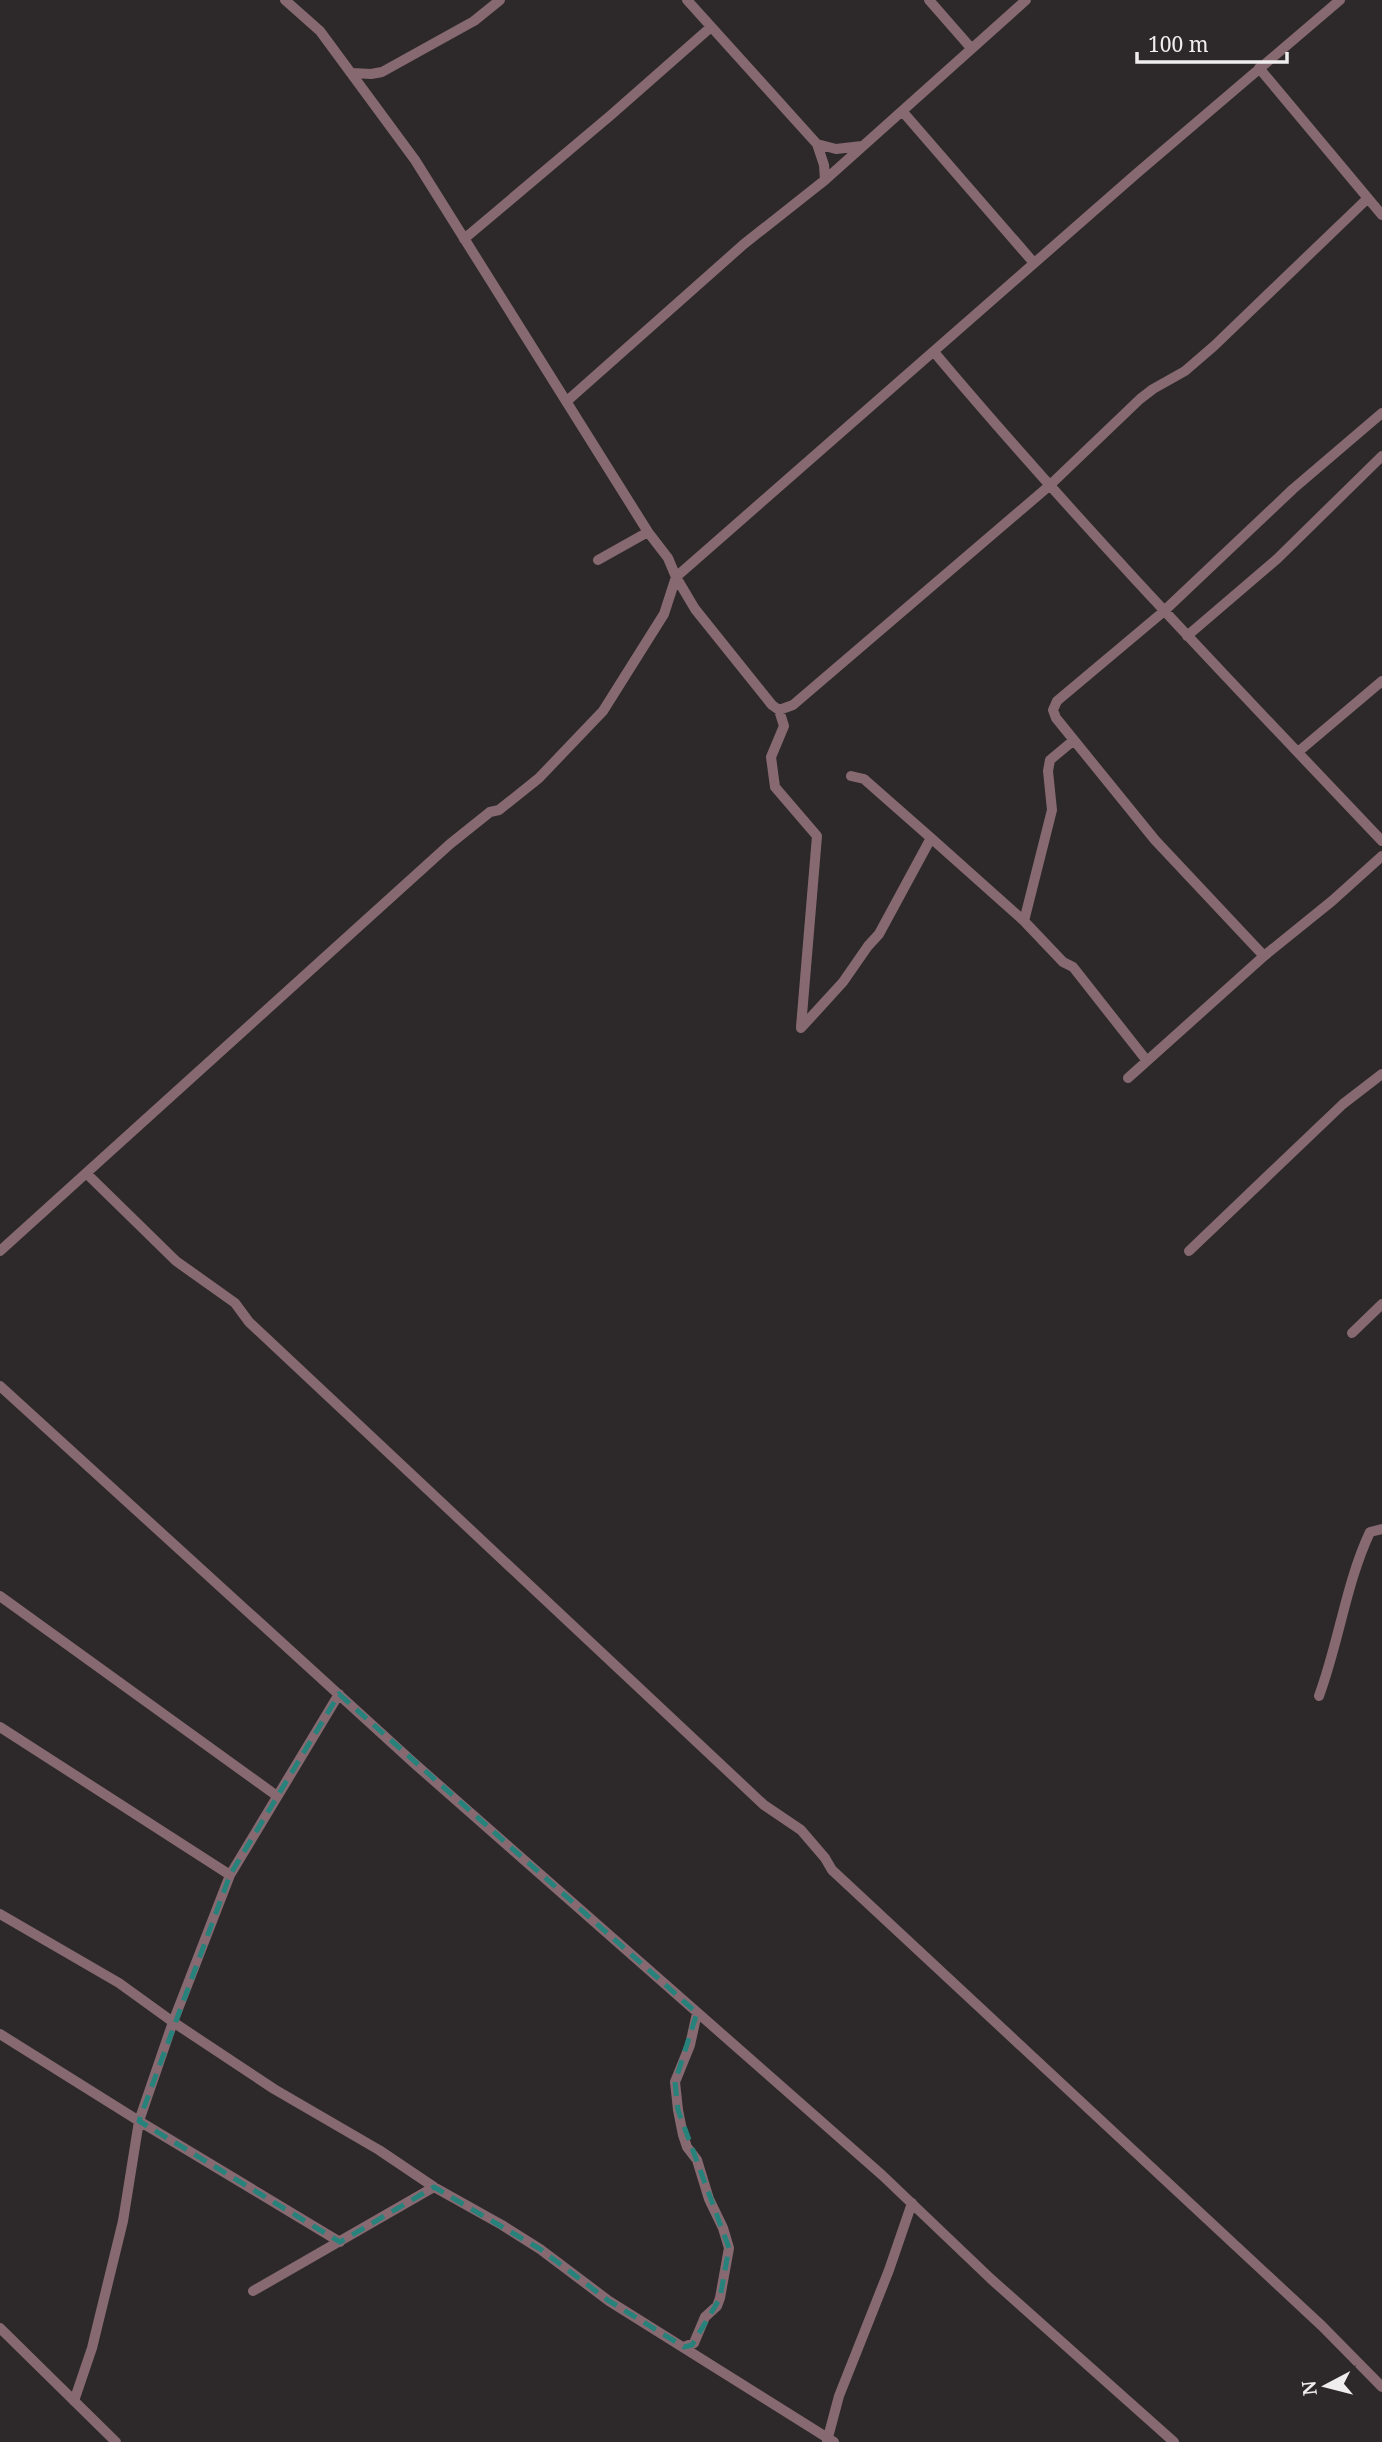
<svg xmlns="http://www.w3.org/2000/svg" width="1382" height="2442" font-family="'Noto Serif',serif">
  <rect width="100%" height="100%" fill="#2d292a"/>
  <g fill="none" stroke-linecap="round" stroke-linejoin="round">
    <path stroke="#876a71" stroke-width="10" d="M285 0 320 31 415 160 648 532 668 558 676 577 1136 174 1340 0
      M687 0 817 144
      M929 0 971 48
      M1259 68 1382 215
      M352 73 371 74 382 72 474 21 500 0
      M903 112 1034 263
      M825 180 824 165 817 144 836 149 862 146
      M464 239 611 115 711 27
      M934 352C1077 522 1230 681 1382 841
      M567 401 744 244 825 180 1026 0
      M598 560 648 532
      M1187 636 1277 559 1382 456
      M779 710 784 726 771 757 775 787 817 836 801 1027
      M1298 752 1382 681
      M851 776 864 779 931 838
      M1024 921 1052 810 1048 771 1050 760 1074 740
      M1264 956 1155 840 1056 718 1053 710 1057 701 1163 612 1293 489 1382 413
      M801 1028 843 982 868 946 879 934 931 838 1024 921 1063 962 1073 967 1147 1061
      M1128 1078 1264 956 1332 901 1382 856
      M86 1173 176 1261 235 1303 249 1322 764 1805 801 1830 825 1858 832 1870 1322 2326 1382 2387
      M0 1251 450 844 490 812 499 810 539 778 603 711 664 614 676 577 695 609 772 705 779 710 793 705 1049 486 1140 399 1153 389 1185 371 1214 346 1367 199
      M1189 1251 1343 1104 1382 1074
      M1352 1333 1382 1304
      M0 1386 415 1764 882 2175 991 2279 1174 2442
      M0 1596 277 1796
      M1319 1696C1339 1642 1346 1583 1370 1532L1382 1529
      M0 1727 230 1875
      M0 1914 119 1983 173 2022 274 2089 379 2150 434 2187 502 2225 540 2249 609 2301 834 2442
      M0 2034 139 2121 340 2242
      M253 2291 434 2187
      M0 2328 116 2442
      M684 2347 694 2343 705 2317 717 2306 720 2298 729 2248 723 2228 709 2199 697 2160 687 2147 683 2135 678 2110 675 2082 690 2045 697 2013
      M74 2401 92 2348 123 2221 139 2121 173 2022 230 1875 339 1694
      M827 2441 839 2396 889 2270 912 2203"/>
  </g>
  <path fill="none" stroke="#26827b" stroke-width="5" stroke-dasharray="14 9" stroke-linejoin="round" d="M339 1694 697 2013 675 2082 678 2110 729 2248 720 2298 692 2345 684 2347 609 2301 540 2249 434 2187 340 2242 139 2121 230 1875Z"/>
  <g transform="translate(1326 2386) rotate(263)" stroke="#2d292a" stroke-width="5" paint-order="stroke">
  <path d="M0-5L12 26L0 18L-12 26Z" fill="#f0edee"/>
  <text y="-10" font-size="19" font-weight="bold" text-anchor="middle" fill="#f0edee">N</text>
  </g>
  <path d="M1137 52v10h150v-10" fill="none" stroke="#f0edee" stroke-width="3.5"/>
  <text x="1148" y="52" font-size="21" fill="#f0edee" stroke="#2d292a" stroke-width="5" paint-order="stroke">100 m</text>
</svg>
